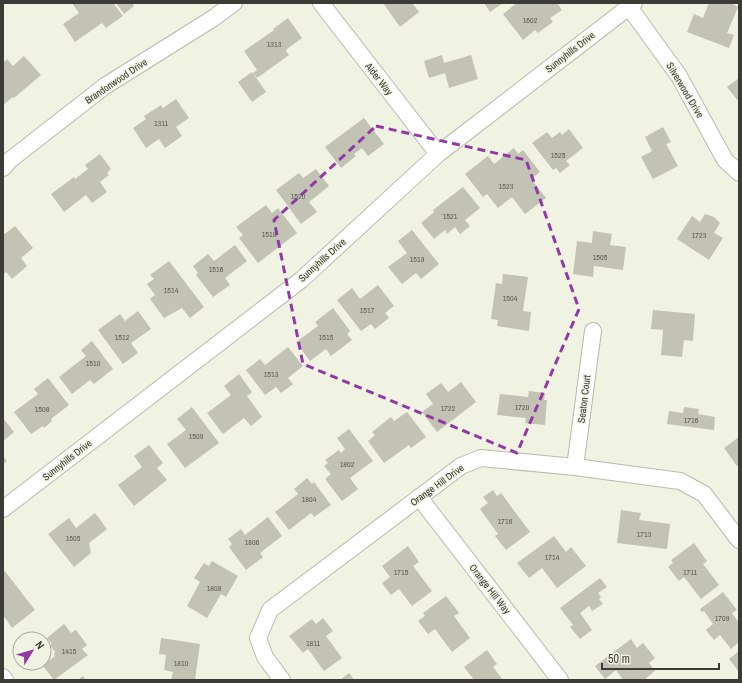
<svg xmlns="http://www.w3.org/2000/svg" width="742" height="683" font-family="'Archivo Narrow',sans-serif">
  <rect width="100%" height="100%" fill="#f0f2e2"/>
  <path fill="#c2c3b4" d="M72 3H113L123 16 106 28 102 23 75 42 63 24 79 13Z
    M116 3H132L134 6 124 14Z
    M383 3H412L419 12 400 27Z
    M484 3H503L490 12Z
    M517 3 530 4 557 3 562 10 550 18 553 22 538 33 535 30 523 40 503 14Z
    M709 3H731L738 7 727 33 734 35 729 48 687 32 694 14 703 18Z
    M288 18 302 38 287 49 286 51 289 55 257 78 253 73 257 70 244 51 274 30 273 29Z
    M442 55 444 63 471 55 478 79 449 88 445 73 429 78 424 61Z
    M24 56 41 75 14 98 13 97 3 105V63L7 59 13 66Z
    M252 72 266 92 252 102 238 82Z
    M739 78V102L727 87Z
    M176 99 189 118 176 127 182 136 165 148 159 139 146 148 133 128 146 119 144 116 161 105 163 108Z
    M364 118 384 144 368 156 362 148 354 154 356 156 341 168 325 147Z
    M663 127 671 142 666 144 678 166 653 179 641 157 652 151 645 137Z
    M569 129 583 148 566 161 570 165 560 173 556 168 553 170 532 143 547 132 552 138 560 132 562 135Z
    M514 148 518 154 523 150 540 172 531 179 546 198 525 214 512 197 498 208 487 194 483 197 465 174 488 156 494 164Z
    M100 154 111 169 107 173 109 175 100 182 107 192 92 203 86 195 64 212 51 194 74 177 75 179 88 169 85 165Z
    M316 169 329 186 309 202 317 212 301 224 276 190 299 173 303 178Z
    M463 187 480 208 465 220 470 226 460 234 455 227 447 234 445 230 434 239 421 223 434 212 433 210Z
    M266 205 272 213 278 208 297 233 258 263 239 238 243 235 236 227Z
    M705 214 714 217 720 223 714 233 723 238 709 260 677 239 692 216 700 222Z
    M15 226 33 248 21 258 27 266 12 279 6 272 3 275V235Z
    M412 230 439 264 421 279 416 273 402 284 388 267 407 253 398 241Z
    M593 231 612 234 610 245 626 247 623 270 594 266 593 277 573 274 577 241 592 243Z
    M235 245 247 261 225 278 230 285 213 297 196 275 198 273 193 266 208 254 214 261Z
    M169 261 204 307 190 318 182 308 164 318 150 299 155 295 147 284 154 279 150 275Z
    M503 274 528 277 523 311 531 312 529 331 497 326 498 320 491 319 496 283 502 284Z
    M378 285 394 306 385 313 389 318 375 329 371 324 361 331 337 300 352 288 360 299Z
    M333 308 350 331 347 334 352 340 331 356 326 349 310 361 296 342 318 326 315 322Z
    M653 310 695 314 693 341 684 340 682 357 661 355 663 330 651 329Z
    M138 311 151 329 131 343 138 353 123 364 98 330 120 314 125 321Z
    M92 341 113 369 94 384 90 380 72 394 59 377 86 356 81 350Z
    M288 347 303 366 288 378 293 384 281 393 276 387 265 395 246 370 260 359 265 365Z
    M239 374 252 392 247 396 262 417 251 426 244 418 223 434 207 413 231 395 224 386Z
    M48 378 69 405 51 419 52 421 44 428 43 426 31 434 14 412 38 394 34 389Z
    M461 382 476 402 437 432 422 412 433 404 426 394 441 383 448 392Z
    M529 391 545 393 544 400H547L545 425 525 423 526 418 497 415 500 394 528 397Z
    M192 407 219 443 185 468 167 444 186 430 177 419Z
    M684 407 699 409 698 414 715 417 714 430 667 424 669 411 683 413Z
    M407 412 426 437 411 448 409 445 384 463 368 441 375 435 372 432 391 417 394 421Z
    M3 418 14 432 3 441Z
    M349 429 373 461 350 478 358 489 342 501 325 479 331 474 324 466 328 463 325 460 339 450 341 453 345 449 337 438Z
    M739 437V465L737 466 724 448Z
    M149 445 163 463 157 468 167 480 134 506 118 485 142 467 134 456Z
    M3 456 7 461 3 464Z
    M307 478 312 484 314 482 331 505 314 517 311 513 289 530 275 512 298 494 294 489Z
    M493 490 497 496 501 493 530 532 506 550 495 536 498 534 480 509 488 503 483 497Z
    M621 510 641 513 639 520 670 524 667 549 617 543Z
    M95 513 107 529 89 543 91 553 74 567 48 534 69 518 76 528Z
    M268 517 282 536 260 553 263 557 246 570 229 547 232 544 228 539 241 529 245 535Z
    M554 536 566 552 571 547 586 566 557 588 542 568 529 578 517 563Z
    M694 543 707 561 703 564 719 585 701 599 684 577 679 581 668 567 673 563 671 560Z
    M408 546 419 562 413 566 432 591 412 606 399 589 391 595 382 583 390 577 382 566Z
    M212 561 238 576 226 597 221 594 207 618 187 606 200 582 194 578 204 563 209 566Z
    M4 570 35 610 12 628 3 615V571Z
    M600 578 607 587 598 593 601 597 599 599 603 604 592 611 589 606 580 613 592 630 580 639 570 627 573 625 560 608Z
    M723 592 737 610 732 613 739 623V642L731 649 720 635 714 640 706 630 713 624 704 611 702 612 700 609Z
    M446 596 459 613 454 616 470 638 452 652 435 629 428 634 418 621 425 616 423 613Z
    M323 618 333 631 326 636 342 658 324 671 308 649 303 653 289 636 312 619 316 624Z
    M64 624 71 633 76 630 87 645 82 649 88 655 54 680 43 666 55 656 54 654 55 652 50 645 52 644 47 638Z
    M161 638 200 644 195 680H171L173 672 164 670 166 655 159 654Z
    M631 639 637 648 643 643 655 658 649 663 655 671 644 680H623L616 670 605 679 595 666Z
    M487 650 497 664 493 667 503 680H474L464 667Z
    M739 651V672L729 659Z
    M349 673 354 680H340Z
    M83 676 86 680H78Z"/>
  <g fill="none" stroke-linecap="round" stroke-linejoin="round">
    <defs>
      <path id="minor" d="M321 3 438 154
        M629 7 679 76 725 160 739 173
        M3 168 10 160 105 86 212 19 234 3
        M575 467 593 331
        M419 497 560 680
        M3 509 301 280 438 154 634 3
        M3 677 5 680
        M282 680 265 657 258 638 270 610 461 466 481 458 575 467 680 481 704 494 739 540"/>
    </defs>
    <use href="#minor" stroke="#b9baab" stroke-width="18"/>
    <use href="#minor" stroke="#fff" stroke-width="16"/>
  </g>
  <path fill="none" stroke="#9239a5" stroke-width="3" stroke-dasharray="8 5" stroke-linejoin="round" d="M376 126 526 160 579 309 517 453 303 364 274 220Z"/>
  <g text-anchor="middle" dominant-baseline="central" stroke-width="3" stroke-linejoin="round" paint-order="stroke">
    <g font-size="8" fill="#5d5e56">
      <text x="530" y="20">1602</text>
      <text x="274" y="44">1313</text>
      <text x="161" y="123">1311</text>
      <text x="558" y="155">1525</text>
      <text x="506" y="186">1523</text>
      <text x="298" y="196">1520</text>
      <text x="450" y="216">1521</text>
      <text x="269" y="234">1518</text>
      <text x="699" y="235">1723</text>
      <text x="600" y="257">1505</text>
      <text x="417" y="259">1519</text>
      <text x="216" y="269">1516</text>
      <text x="171" y="290">1514</text>
      <text x="510" y="298">1504</text>
      <text x="367" y="310">1517</text>
      <text x="122" y="337">1512</text>
      <text x="326" y="337">1515</text>
      <text x="93" y="363">1510</text>
      <text x="271" y="374">1513</text>
      <text x="522" y="407">1720</text>
      <text x="448" y="408">1722</text>
      <text x="42" y="409">1508</text>
      <text x="691" y="420">1716</text>
      <text x="196" y="436">1509</text>
      <text x="347" y="464">1802</text>
      <text x="309" y="499">1804</text>
      <text x="505" y="521">1716</text>
      <text x="644" y="534">1713</text>
      <text x="73" y="538">1505</text>
      <text x="252" y="542">1806</text>
      <text x="552" y="557">1714</text>
      <text x="401" y="572">1715</text>
      <text x="690" y="572">1711</text>
      <text x="214" y="588">1808</text>
      <text x="722" y="618">1709</text>
      <text x="313" y="643">1811</text>
      <text x="69" y="651">1415</text>
      <text x="181" y="663">1810</text>
    </g>
    <g font-size="10" fill="#3b3c36" stroke="#f0f2e2">
      <text transform="translate(570 52) rotate(-38)">Sunnyhills Drive</text>
      <text transform="translate(379 79) rotate(52)">Alder Way</text>
      <text transform="translate(116 81) rotate(-34)">Brandonwood Drive</text>
      <text transform="translate(685 90) rotate(59)">Silverwood Drive</text>
      <text transform="translate(322 260) rotate(-42)">Sunnyhills Drive</text>
      <text transform="translate(584 399) rotate(-83)">Seaton Court</text>
      <text transform="translate(67 460) rotate(-38)">Sunnyhills Drive</text>
      <text transform="translate(437 485) rotate(-36)">Orange Hill Drive</text>
      <text transform="translate(490 589) rotate(52)">Orange Hill Way</text>
    </g>
  </g>
  <rect width="742" height="683" fill="none" stroke="#3b3c36" stroke-width="8"/>
  <g transform="translate(32 651) rotate(53)"><circle r="19" fill="#f0f2e2" stroke="#a8a99d"/>
  <path d="M0-3L7 15L0 10L-7 15Z" fill="#9239a5"/>
  <text y="-6" font-size="11" font-weight="bold" text-anchor="middle" fill="#3b3c36">N</text>
  </g>
  <path d="M602 663v6h117v-6" fill="none" stroke="#3b3c36" stroke-width="2"/>
  <text x="608" y="663" font-size="12" fill="#3b3c36" stroke="#f0f2e2" stroke-width="3" paint-order="stroke">50 m</text>
</svg>
